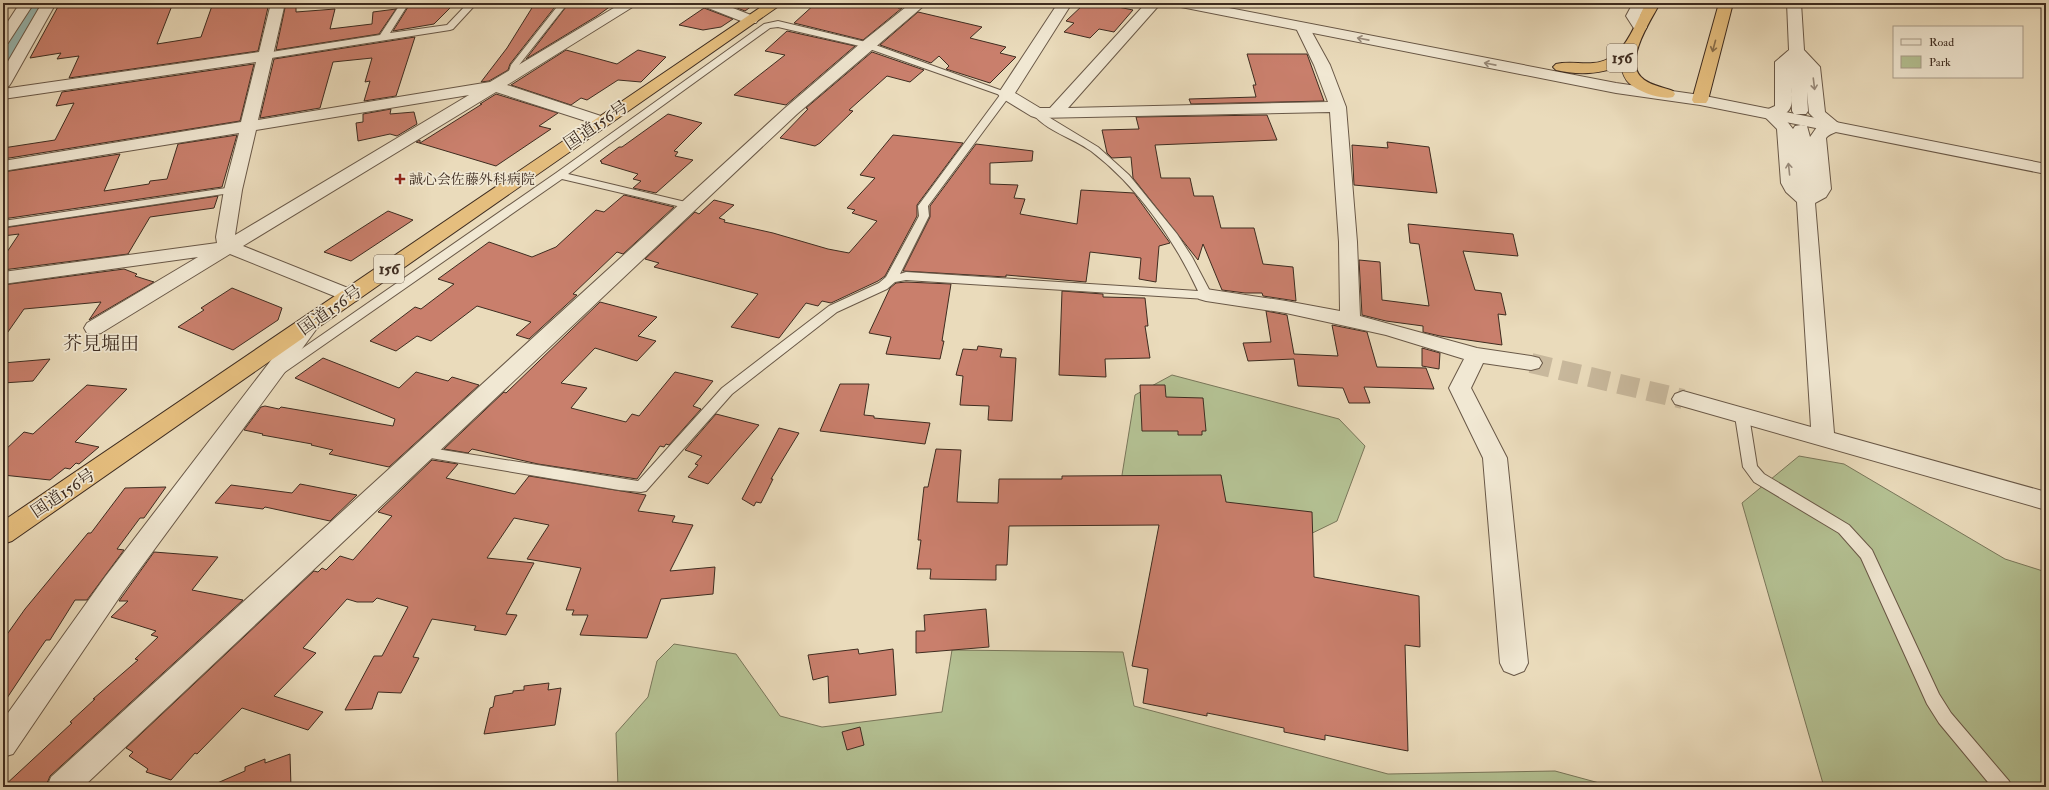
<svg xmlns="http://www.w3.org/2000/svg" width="2049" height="790" font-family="'IM FELL Double Pica','Noto Serif JP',serif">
  <rect width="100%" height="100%" fill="#eadbbb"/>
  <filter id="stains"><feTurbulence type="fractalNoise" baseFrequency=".005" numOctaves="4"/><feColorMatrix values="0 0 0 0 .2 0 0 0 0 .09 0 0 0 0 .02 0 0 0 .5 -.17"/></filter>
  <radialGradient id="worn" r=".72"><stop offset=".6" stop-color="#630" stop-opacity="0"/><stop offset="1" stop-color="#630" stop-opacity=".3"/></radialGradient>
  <path fill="#b4c193" stroke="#79765a" d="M1172 375 1339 419 1365 446 1337 521 1296 541 1145 499 1122 475 1135 395Z
    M1799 456 1844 464 2005 559 2046 572V787H1824L1742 503Z
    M674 644 736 654 780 716 822 727 942 712 952 650 1123 652 1134 706 1388 774 1555 771 1614 787H618L616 733 648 697 657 661Z"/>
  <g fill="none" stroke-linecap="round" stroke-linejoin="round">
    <path fill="#98bab4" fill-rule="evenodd" d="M34 3H48L11 65 9 68 3 70V52Z"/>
  </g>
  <path fill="#c97f6c" stroke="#3e2c20" d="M60 3H173L157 44 201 37 213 3H269L258 51 69 78 79 56 57 59 61 53 30 58Z
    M286 3H296V12L335 9 330 29 372 24 373 12 396 9 379 34 276 50Z
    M455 3 434 24 393 31 408 7 413 4Z
    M535 3H558L510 64 508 70 489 81 481 82 507 48Z
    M569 3H615L597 16 526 59Z
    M724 3H756L745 11Z
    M816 3 827 5 829 3H905L898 8H902L863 40 794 23Z
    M1084 4 1100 7 1103 4 1133 10 1114 32 1099 29 1090 38 1064 32 1074 23 1066 21Z
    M704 8 733 19 721 27 703 30 679 25Z
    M918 12 982 27 970 38 1006 47 1000 53 1016 57 990 83 946 69 949 66 939 56 931 63 880 45Z
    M787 31 855 46 786 105 734 95 785 55 765 51Z
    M415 37 396 96 364 101 370 81 365 82 372 58 333 62 320 108 260 118 274 59Z
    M566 50 617 64 638 50 666 57 641 82 618 80 587 100 581 98 571 105 511 85Z
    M872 52 924 70 910 82 887 76 849 110 853 111 820 143 815 146 780 138 808 109 806 108Z
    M1247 54H1307L1324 101 1191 104 1189 99 1256 97 1253 85H1256Z
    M254 64 240 121 3 159V148L55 140 74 103 56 106 62 92Z
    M496 94 558 113 539 126 551 129 496 166 416 142 420 140V143L482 104H480Z
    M391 109 390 114 414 112 417 124 397 136 390 134 358 141 356 123 363 122V114Z
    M668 114 702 123 674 151 678 152 675 156 693 160 656 193 633 188 641 181 633 179 638 174 601 163 602 162 600 161 619 147H622Z
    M1267 115 1277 140 1155 145 1161 178H1190L1194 196H1213L1221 228H1254L1263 264 1293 267 1296 301 1263 296 1262 293H1245L1222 290 1203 244 1198 260 1133 178 1131 157 1112 158 1107 153 1102 130 1139 129 1136 117Z
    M237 135 222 187 3 219V172L120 154 104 191 149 184 150 181 167 179 178 144Z
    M893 135 963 143 917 205V216L885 276 878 281 831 303 822 301 818 306 806 303 779 338 731 327 758 294 654 267 659 263 645 259 695 212 699 214 714 200 734 205 719 218 725 220 724 222 773 233 828 249 849 253 877 221 852 213 855 210 847 208 875 178 860 175Z
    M1387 142 1429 147 1437 193 1354 185 1352 145 1388 148Z
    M976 144 1033 151 1032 161 990 163V184L1018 185 1014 198 1025 199 1020 214 1077 224 1081 190 1134 193 1170 243 1159 246 1156 282 1139 279 1141 258 1090 252 1086 282 1006 275V277L903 271 930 217V206Z
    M624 195 674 207 623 254 617 252 573 294 577 295 529 339 516 335 531 322 477 306 431 341 417 336 396 351 370 341 415 307 421 309 454 284 438 279 489 242 532 257 556 247 596 210 604 212Z
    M218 196 214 208 150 217 128 254 3 270V258L19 234 3 236V228Z
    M388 211 413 220 351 261 324 252Z
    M1408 224 1513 234 1518 256 1463 251 1475 290 1501 293 1506 315 1498 314 1502 345 1440 336 1423 332V326L1386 321 1362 315 1359 260 1380 262 1382 300 1429 306 1419 244 1410 243Z
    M124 269 137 274 135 276 154 282 89 320 101 302 24 309 3 339V285Z
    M906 282 951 284 942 341H944L940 359 886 354 891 337 869 333 890 288 896 283Z
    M232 288 282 308 278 320 233 350 178 327 204 310 201 308Z
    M1062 291 1103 294V297L1145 298 1148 326H1145L1150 358 1105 359 1106 377 1059 375Z
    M600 302 657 317 638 336 656 341 637 361 595 348 561 383 587 388 571 408 626 422 632 414 639 416 675 372 713 381 693 406 701 409 669 445 666 444 664 447 660 446 637 479 538 464 472 449 468 453 444 449 504 392 506 393Z
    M1266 311 1287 315 1294 354 1338 356 1332 325 1367 332 1377 367 1426 368 1434 389 1364 387 1370 403H1349L1343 388 1298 386 1294 359 1248 361 1243 343 1271 342Z
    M978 346 1002 349 1000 357 1016 358 1012 421 988 420 989 406 960 405 963 376 956 375 963 349 977 350Z
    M1422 348 1440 353 1439 369 1422 366Z
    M323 358 399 388 416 372 448 381 452 377 479 385 389 467 329 454 333 450 311 445 312 444 262 435 263 434 244 430 261 407 265 406 279 409 281 407 393 426 395 419 295 378Z
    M50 359 33 381 3 383V363Z
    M840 384H869L864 415 874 416V418L930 423 925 444 820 431Z
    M87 385 127 389 75 442 99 447 79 464 76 463 70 469 65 468 50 480 3 475V452L24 432 33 434Z
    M1140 385H1165L1166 397 1203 398 1206 431H1202V435H1178V431H1142Z
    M716 414 759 425 708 484 688 477 698 465 695 464 702 456 685 450Z
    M779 428 799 433 771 479H773L761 503 756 502 754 506 742 499Z
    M936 449 961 450 957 502 998 503 999 479H1062V476L1221 475 1226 502 1312 512 1314 577 1419 596 1420 647 1405 645 1408 751 1325 735V740L1284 732V728L1207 713V716L1143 703 1148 669 1132 666 1159 525 1009 526 1007 565H996V580L930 579 931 569H917L921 540H918L924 487H928Z
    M432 460 458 464 446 478 515 494 529 476 646 495 638 511 675 516 672 522 693 525 670 571 715 567 713 594 661 599 647 638 580 635 588 615H572L574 610H566L581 568 527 559 549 525 514 518 487 558 534 563 506 614 517 615 506 635 474 630 476 626 432 619 413 657 419 658 401 693 378 692 372 709 345 710 374 656H382L408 607 377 598 373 602H357L347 599 303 648 316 653 274 696 323 712 308 730 242 708 197 754 195 753 171 780 146 772 148 769 129 756 133 752 126 748 314 571 318 572 322 568 326 570 340 556 353 560 392 516 378 512Z
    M300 484 357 495 330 521 265 507 263 509 215 503 231 485 292 493Z
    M166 487 144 518H140L117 549 124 550 87 600H75L50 640H46L39 650 3 704V640L25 609 88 533H91L125 488Z
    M154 552 218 557 192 590 243 600 50 776 48 781 42 787H3L72 723 70 722 95 699H93L138 660 135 659 158 637 151 635 156 631 111 617 128 601H119Z
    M986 609 989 647 916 653V631H925L924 615Z
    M858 649 859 654 893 649 896 695 829 703 828 676 813 680 808 655Z
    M549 683 548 690 561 688 555 725 484 734 490 708 493 707 495 696 513 693V691L524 690V686Z
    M860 727 864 745 847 750 842 732Z
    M290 754 291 787H208L245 771V767L265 759V763Z"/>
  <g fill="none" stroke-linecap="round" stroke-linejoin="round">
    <path stroke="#c8b89c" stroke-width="20" stroke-dasharray="20 10" stroke-linecap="butt" d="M1531 363 1683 399"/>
    <defs>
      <path id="service" d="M401 3H409L390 33 447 25 468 3H477L453 29 450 30 265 59 261 56 265 53 380 35Z
        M560 3H568L519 65 516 76H510L508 74 511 65Z
        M778 21 870 43 1011 94 928 206 929 216 900 274 906 272 1198 291C1174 239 1137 186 1091 151 1073 138 1046 131 1032 113L1037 110 1098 147 1129 175 1177 234 1192 257 1212 295 1206 299 906 280 895 282 887 289 837 312 732 394 646 491 641 492 619 490 419 456 417 452 419 448 424 447 638 481 722 388 829 306 879 283 886 277 919 216 918 206 1000 95 864 47 778 27 770 28 568 174 694 204 695 206 694 208 690 209 562 179 282 374H274L272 371 274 368 556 173 764 24Z
        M233 187 237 188 238 190 237 192 3 227V221Z
        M1742 411 1747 413 1749 416 1757 466 1764 474 1849 525 1872 550 1939 694 1951 713 2009 781 2012 787H1992L1939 723 1927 704 1861 558 1839 533 1754 482 1743 467 1735 416 1737 413Z"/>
      <path id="minor" d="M20 3H34L8 43 3 44V29Z
        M42 3H56L11 83 9 86 3 88V70Z
        M271 3H285L258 120 490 82 622 3H639L507 85 607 118 609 121 607 124 601 126 595 124 496 92 243 246 358 292 361 296 358 300 351 302 344 300 230 254 101 333 94 335 87 333 84 328 87 323 198 257 3 284V272L217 243 216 237 224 190 239 133 3 171V161L241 122 256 62 3 99V89L259 52ZM469 95 235 235 242 190 256 130Z
        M701 3H720L756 17 758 20 756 23H746L703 6Z
        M911 3H927L797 114 83 787H47L51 777 785 108 862 42Z
        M1058 3H1072L1015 93 1040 108H1050L1146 3H1161L1068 108 1328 102 1314 65 1296 28 1298 25H1308L1330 65 1346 107 1357 242 1360 316 1477 348 1531 356 1539 358 1542 363 1539 368 1531 370 1483 363 1471 388 1507 458 1528 663 1524 671 1514 675 1504 671 1500 663 1483 458 1449 388 1464 359 1386 335 1350 327 1286 313 1206 301 1199 299 1196 295 1199 291 1206 289 1286 301 1340 311 1339 242 1330 112 1037 118 1031 116 1000 97 998 94Z
        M1633 3H1647L1640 16 1647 27 1645 30H1635L1626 16Z
        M1787 3H1801L1804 50 1820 67 1825 112 1843 127C1839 133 1831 132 1826 138L1831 189 1826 197 1815 203 1834 433 2046 492V510L1675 404 1672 399 1675 394 1683 391 1811 427 1797 202 1786 192 1781 183 1777 129 1762 114 1764 111 1775 106V62L1789 50ZM1791 87 1792 111 1794 114H1806L1808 111 1807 92 1809 113 1822 126 1817 127 1810 137 1807 126 1801 125 1795 126 1793 129 1782 115C1795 110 1791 99 1791 87Z
        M308 319 315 321 318 326 315 331 123 592 13 754 3 757V720L105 577 301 321Z"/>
      <path id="tertiary" d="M1174 3H1203L1616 83 1700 95 2046 164V174L1700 105 1616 93 1181 7 1176 6Z"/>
      <path id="trunk" d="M767 3H783L12 541 3 544V521Z
        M1646 3H1660C1651 20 1624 60 1641 77 1648 85 1663 87 1673 91L1675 94 1673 97C1662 100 1639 92 1630 84 1624 79 1622 72 1621 64 1605 75 1575 75 1556 70L1553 67 1556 64C1567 61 1581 64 1593 63 1624 61 1634 26 1646 3Z
        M1719 3H1733L1708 100 1706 103H1694L1692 100Z"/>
    </defs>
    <use href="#service" stroke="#695847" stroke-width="2"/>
    <use href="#minor" stroke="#695847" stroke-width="2"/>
    <use href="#tertiary" stroke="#695847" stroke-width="2"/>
    <use href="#trunk" stroke="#3e2c20" stroke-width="2"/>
    <use href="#service" fill="#f1e8d3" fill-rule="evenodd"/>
    <use href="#minor" fill="#f1e8d3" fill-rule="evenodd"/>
    <use href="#tertiary" fill="#f1e8d3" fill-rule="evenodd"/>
    <use href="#trunk" fill="#e5be7e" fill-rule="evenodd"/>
  </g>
  <defs><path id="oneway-shaft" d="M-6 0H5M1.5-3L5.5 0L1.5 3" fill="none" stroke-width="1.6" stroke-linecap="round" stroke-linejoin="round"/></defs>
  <g stroke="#988a7a">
    <use href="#oneway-shaft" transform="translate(1363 39) rotate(-169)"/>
    <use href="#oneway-shaft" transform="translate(1490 64) rotate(-169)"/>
    <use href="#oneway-shaft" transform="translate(1814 84) rotate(83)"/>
    <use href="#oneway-shaft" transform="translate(1789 169) rotate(-96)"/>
  </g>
  <use stroke="#896e4a" href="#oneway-shaft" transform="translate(1714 46) rotate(105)"/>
  <path fill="#8f2418" stroke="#f1e8d3" stroke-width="1.5" d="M398 173h4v4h4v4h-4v4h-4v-4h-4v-4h4z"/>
  <g text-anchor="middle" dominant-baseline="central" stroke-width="3.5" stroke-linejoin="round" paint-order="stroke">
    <g font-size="14" fill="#3e2c20" stroke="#f1e8d3" text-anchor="start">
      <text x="409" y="179">誠心会佐藤外科病院</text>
    </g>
    <g fill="#f1e8d3" stroke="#746456" stroke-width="1">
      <rect x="1607" y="44" width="30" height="28" rx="3"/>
      <rect x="374" y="255" width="30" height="28" rx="3"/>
    </g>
    <g font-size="16" font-weight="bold" fill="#3e2c20">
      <text x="1622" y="58">156</text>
      <text x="389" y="269">156</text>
    </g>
    <g font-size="17" fill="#3e2c20" stroke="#f1e8d3">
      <text transform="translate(596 125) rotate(-34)">国道156号</text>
      <text transform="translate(330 310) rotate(-35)">国道156号</text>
      <text transform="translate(63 493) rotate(-34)">国道156号</text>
    </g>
    <g font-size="19" fill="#3e2c20" stroke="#f1e8d3">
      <text x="101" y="344">芥見堀田</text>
    </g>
  </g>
  <rect width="2049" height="790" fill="none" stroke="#eadbbb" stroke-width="16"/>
  <rect x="4" y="4" width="2041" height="782" fill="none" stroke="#3e2c20" stroke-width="2"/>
  <rect x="8" y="8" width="2033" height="774" fill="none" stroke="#3e2c20"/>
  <rect x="1893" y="26" width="130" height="52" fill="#f1e8d3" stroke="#a99d8b"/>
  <rect x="1901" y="39" width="20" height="6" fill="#f1e8d3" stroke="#a99d8b"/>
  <text x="1929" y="46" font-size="12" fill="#3e2c20">Road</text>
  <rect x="1901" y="56" width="20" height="12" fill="#b4c193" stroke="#a99d8b"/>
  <text x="1929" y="66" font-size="12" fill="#3e2c20">Park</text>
  <rect width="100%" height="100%" filter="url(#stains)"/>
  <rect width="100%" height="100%" fill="url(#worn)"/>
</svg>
